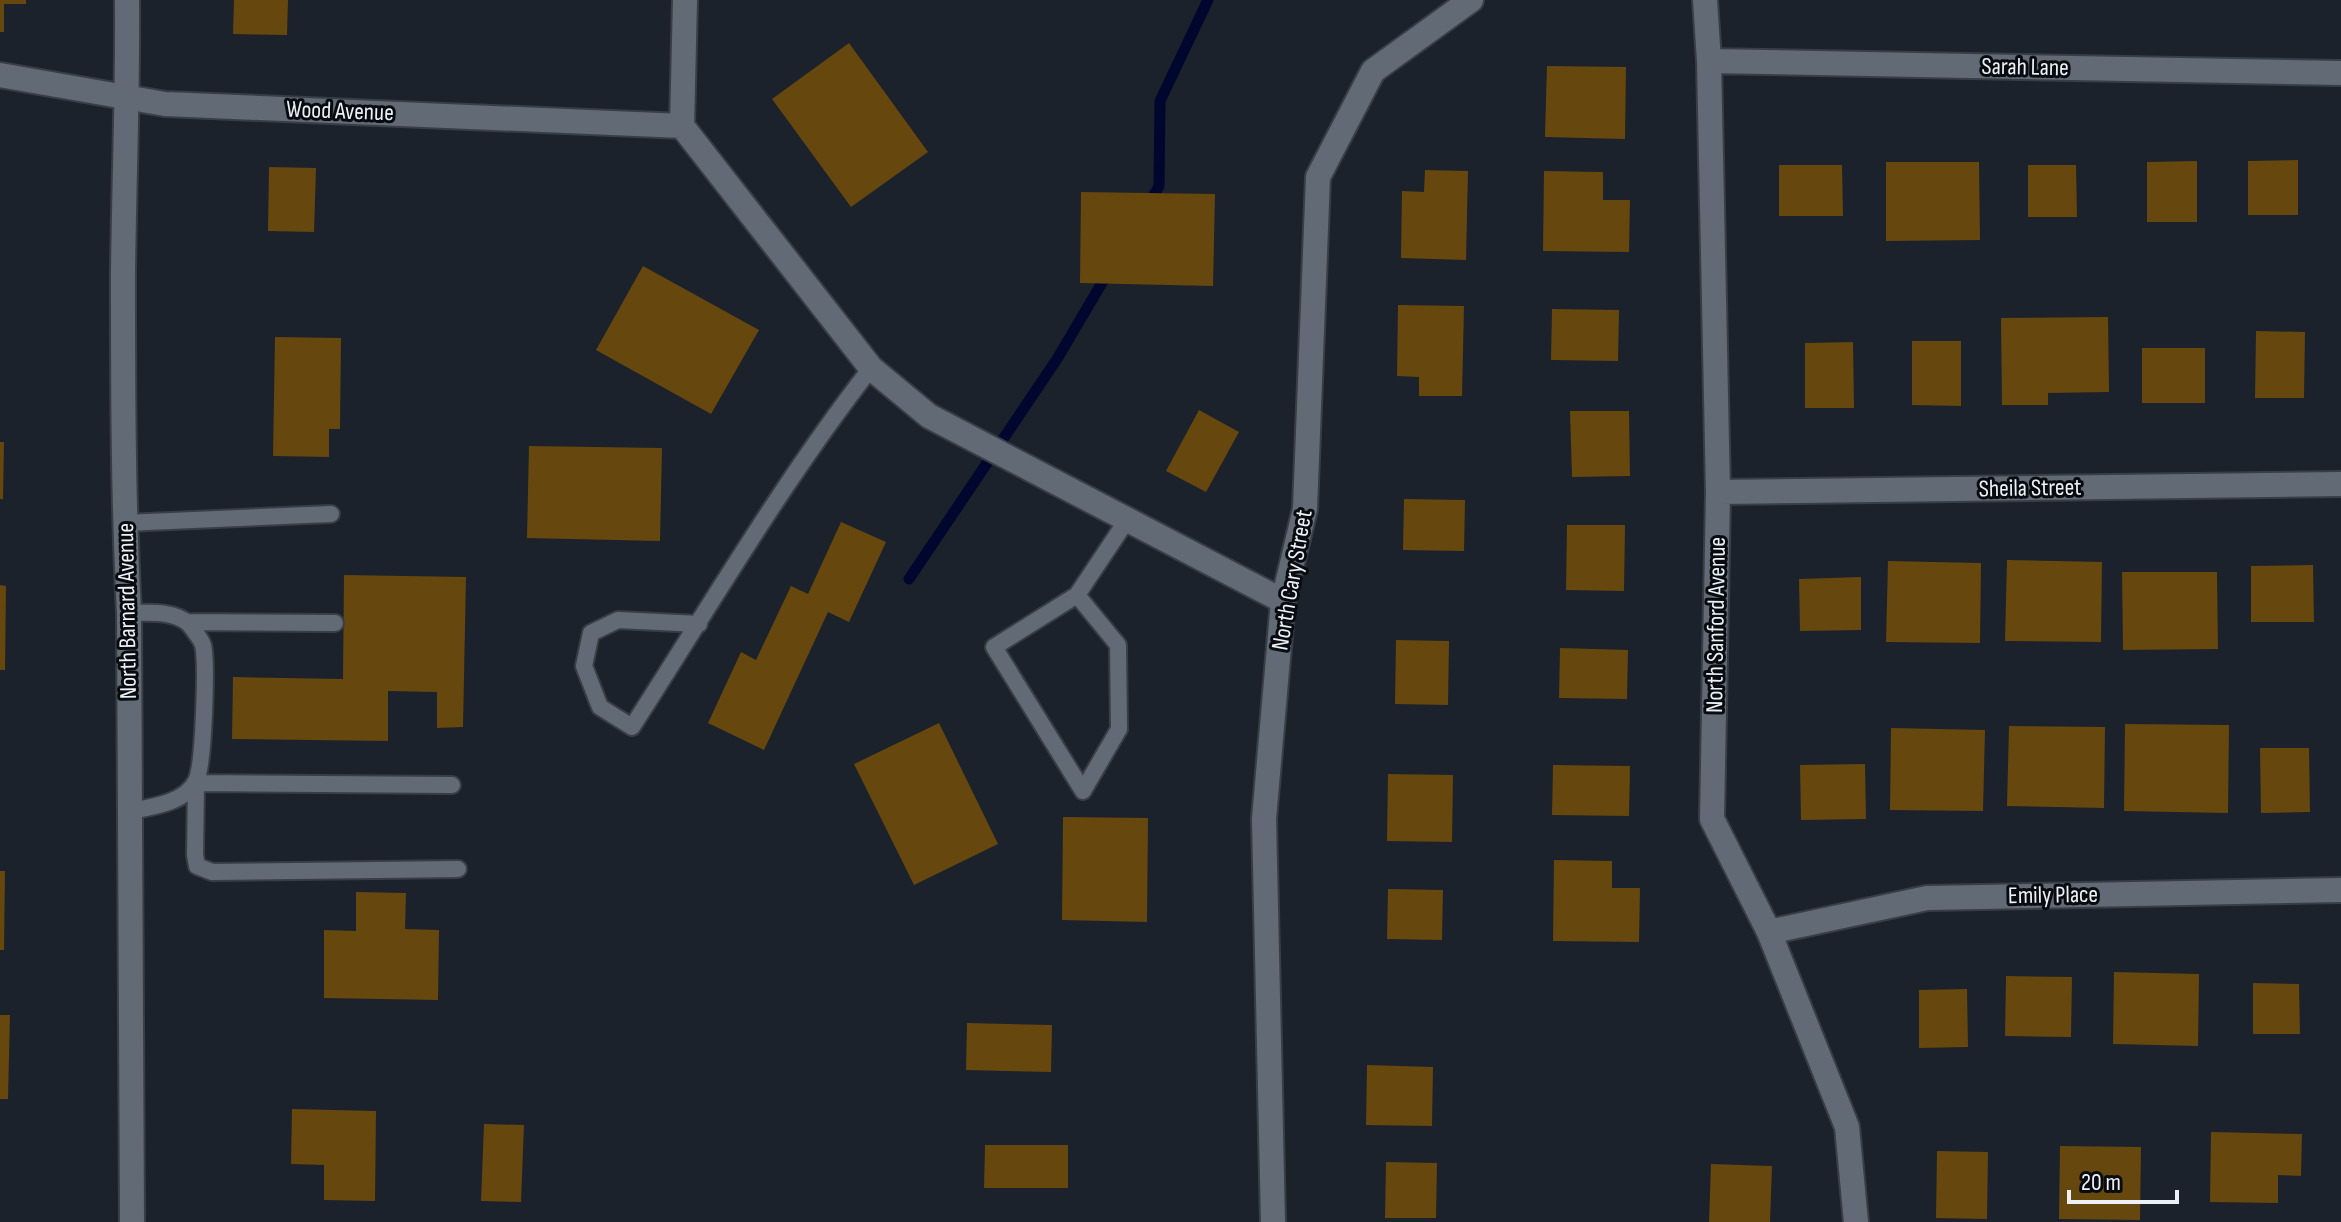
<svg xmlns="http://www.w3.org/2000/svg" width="2341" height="1222" font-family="'Sofia Sans Condensed',sans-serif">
  <rect width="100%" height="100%" fill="#1b222b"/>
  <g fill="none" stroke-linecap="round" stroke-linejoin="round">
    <path stroke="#00072e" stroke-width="11" d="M1148 205 1159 186 1160 101 1208 0
      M909 579 1057 359 1109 271"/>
  </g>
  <path fill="#66470e" d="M0 0H26V4H4V32H0Z
    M234 0H288L287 35 233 34Z
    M849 43 928 152 851 207 772 99Z
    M1547 66 1626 67 1625 139 1545 137Z
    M2298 160V215H2248V161Z
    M2197 161V222H2147V162Z
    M1886 162H1979L1980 240 1886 241Z
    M1779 165H1842L1843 216H1779Z
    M2028 165H2076L2077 217H2028Z
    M269 167 316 168 314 232 268 231Z
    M1425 170 1468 171 1466 260 1401 258 1402 191 1424 192Z
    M1544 171 1603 172V200H1630L1629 252 1543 251Z
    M1081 192 1215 194 1213 286 1080 283Z
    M643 266 759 330 711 414 596 350Z
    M1398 305 1464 306 1462 396H1419V377L1397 376Z
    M1552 309 1619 310 1618 361 1551 360Z
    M2108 317 2109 392 2048 393V405H2002L2001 318Z
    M2256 331 2305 332 2304 398H2255Z
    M275 337 341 338 340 429H329V457L273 456Z
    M1912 341H1961V406L1912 405Z
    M1853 342 1854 408H1805V343Z
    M2142 348H2205V403H2142Z
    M1199 410 1239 432 1206 492 1166 471Z
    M1570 411H1629L1630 476 1572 477Z
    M0 442H4L3 499H0Z
    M529 446 662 448 660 541 527 538Z
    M1404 499 1465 500 1464 551 1403 550Z
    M841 522 886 542 849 622 828 612 764 750 708 723 741 652 756 660 791 586 808 594Z
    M1567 525H1625L1624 591 1566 590Z
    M2007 560 2102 562 2101 642 2005 641Z
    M1888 561 1981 563 1980 643 1886 642Z
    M2313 565 2314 622H2251V566Z
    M2122 572H2217L2218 649 2123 650Z
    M344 575 466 577 463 727 437 728V692L388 691V741L232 739 233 677 343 679Z
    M1861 577V630L1800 631 1799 579Z
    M0 585 6 586 5 670H0Z
    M1396 640 1449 641 1448 705 1395 704Z
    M1560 648 1628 650 1627 699 1559 698Z
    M939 723 998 844 914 885 854 764Z
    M2125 724 2229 725 2228 813 2124 811Z
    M2009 726 2105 727 2104 808 2007 806Z
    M1891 728 1985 730 1983 811 1890 810Z
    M2260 748H2309L2310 812 2261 813Z
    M1865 764 1866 819 1801 820 1800 765Z
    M1553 765 1630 766 1629 816 1552 815Z
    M1388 774 1453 775 1452 842 1387 841Z
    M1063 817 1148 818 1147 922 1062 920Z
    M1554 860 1612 861V888H1640L1639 942 1553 941Z
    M0 871H5L4 950H0Z
    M1388 889 1443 890 1442 940 1387 939Z
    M356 892 406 893 405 929 439 930 438 1000 324 998V930L356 931Z
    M2114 972 2199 974 2198 1046 2113 1044Z
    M2006 976 2072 977 2071 1037 2005 1036Z
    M2253 983 2299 984 2300 1034H2253Z
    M1967 989 1968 1047 1919 1048V990Z
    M0 1015H10L8 1099H0Z
    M967 1023 1052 1025 1051 1072 966 1070Z
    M1367 1065 1433 1067 1432 1126 1366 1125Z
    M292 1109 376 1111 375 1201 324 1200V1165L291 1164Z
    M484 1124 524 1125 521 1202 481 1201Z
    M2211 1132 2302 1134 2301 1176 2278 1175V1203L2210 1202Z
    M985 1145H1068V1188H984Z
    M2060 1146 2141 1147 2140 1220 2059 1219Z
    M1937 1151 1988 1152 1987 1219 1936 1218Z
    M1386 1162 1437 1163 1436 1218H1385Z
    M1711 1164 1772 1166 1770 1222H1709Z"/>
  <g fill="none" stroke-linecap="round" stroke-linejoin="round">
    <defs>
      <path id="service" d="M125 523 331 514
        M1077 595 1118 645 1119 729 1083 791 994 647 1077 595 1127 520
        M129 613C148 613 174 610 189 624 193 629 201 639 203 645 207 662 204 765 196 781 185 803 151 807 130 811
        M187 622 335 623
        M699 624 618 620 591 633 584 666 600 707 632 727C710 606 783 481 871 368
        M452 785 196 783 195 855 197 866 212 872 458 869"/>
      <path id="minor" d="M127 0C128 91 124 182 123 273 123 386 123 500 129 613L132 1222
        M685 0 682 126 871 368 929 416 1283 601
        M1705 0 1709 61 1718 492 1712 819 1769 932 1847 1127 1856 1222
        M1709 61 2341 73
        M0 75 165 104 682 126
        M1718 492 2341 484
        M1769 932 1927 898 2341 890
        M1273 1222 1264 819 1283 601 1305 509 1318 177 1373 71 1471 0"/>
    </defs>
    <use href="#service" stroke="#393e46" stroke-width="20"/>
    <use href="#minor" stroke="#393e46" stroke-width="28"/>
    <use href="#service" stroke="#626a75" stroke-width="16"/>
    <use href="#minor" stroke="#626a75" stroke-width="24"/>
  </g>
  <g text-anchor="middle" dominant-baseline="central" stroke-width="6" stroke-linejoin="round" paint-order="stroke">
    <g font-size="24" fill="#ecf1f8" stroke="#080b0f">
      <text transform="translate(2025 67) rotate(1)">Sarah Lane</text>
      <text transform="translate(340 111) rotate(2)">Wood Avenue</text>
      <text transform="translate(2030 488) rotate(-1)">Sheila Street</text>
      <text transform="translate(1292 580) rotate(-80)">North Cary Street</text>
      <text transform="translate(127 611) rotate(-91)">North Barnard Avenue</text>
      <text transform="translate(1716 625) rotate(-89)">North Sanford Avenue</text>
      <text transform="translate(2053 895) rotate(-1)">Emily Place</text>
    </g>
  </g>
  <path d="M2069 1190v12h108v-12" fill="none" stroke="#ecf1f8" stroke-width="4"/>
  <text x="2081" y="1190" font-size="24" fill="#ecf1f8" stroke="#080b0f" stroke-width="6" paint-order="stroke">20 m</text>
</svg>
